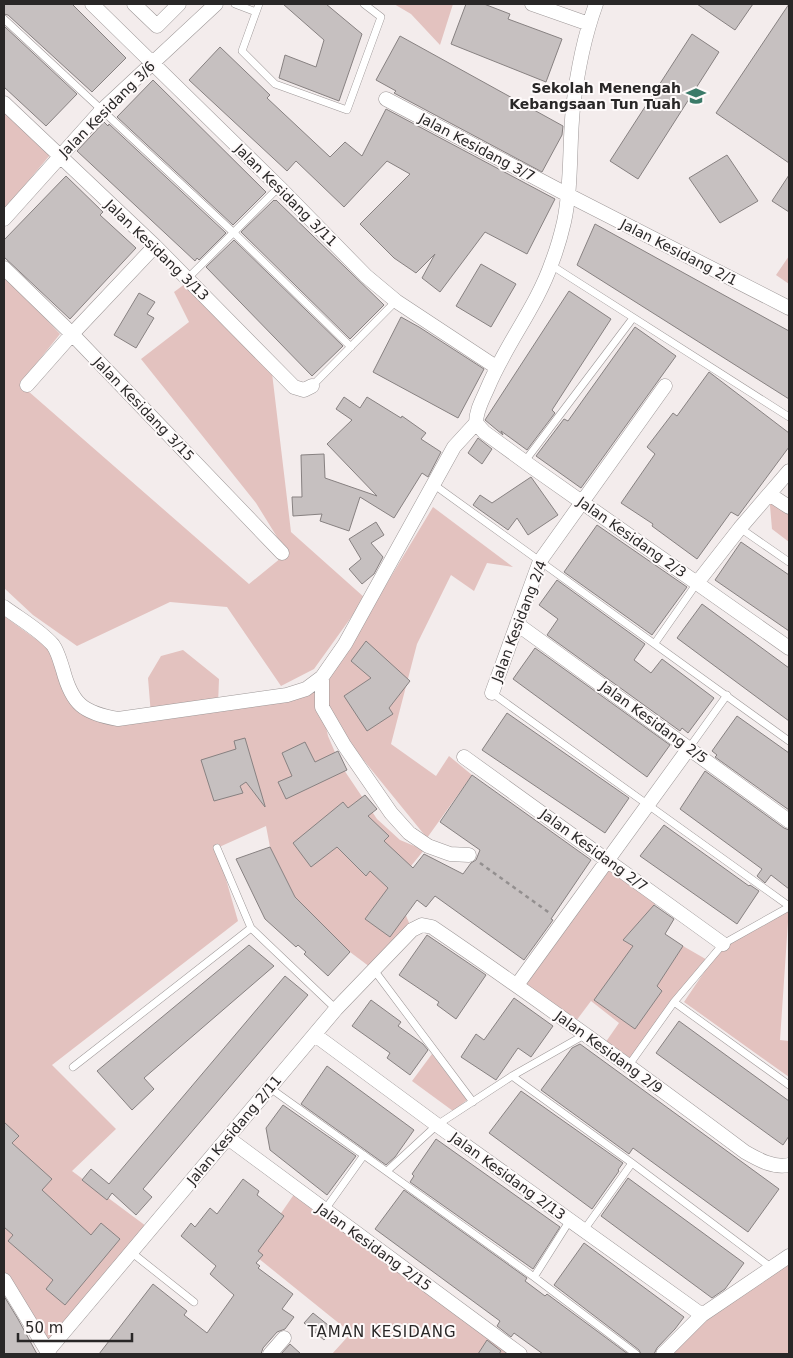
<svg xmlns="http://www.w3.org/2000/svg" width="793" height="1358" font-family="'DejaVu Sans',sans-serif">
  <rect width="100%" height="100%" fill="#f3ecec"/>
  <path fill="#e3c2bf" d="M394 4H453L440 45 411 14Z
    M4 110 50 155 4 210Z
    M789 256V284L776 275Z
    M4 274 60 334 20 384 249 584 287 553 256 503 141 359 189 322 174 292 189 281 272 373 291 532 365 598 314 669 281 686 227 607 170 602 77 646 33 615 4 588Z
    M769 494 789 508V542L772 529Z
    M433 507 513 567 487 563 474 591 451 575 417 644 391 744 436 776 449 756 472 775 427 838 322 709 328 736 340 764 377 819 400 840 424 850 394 887 412 930 374 970 350 952 295 897 270 847 266 826 217 848 238 921 52 1065 116 1129 72 1171 150 1229 47 1352 4 1281V616L59 656 87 709 151 715 148 678 161 656 183 650 219 679 218 705 323 689Z
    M608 860 657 902 624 940 668 969 683 946 709 961 629 1065 603 1046 619 1023 591 1001 573 1025 517 985Z
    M789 907 780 1040 789 1041V1077L684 1002 723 944Z
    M432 1054 467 1100 453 1111 412 1081Z
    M297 1190 521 1354H332L351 1333 253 1254Z
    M789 1256V1354H663L702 1315Z"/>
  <path fill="#c6c0c0" stroke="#878181" d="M4 4H72L126 58 92 92 8 15 4 14Z
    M283 4H326L362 34 339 101 279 78 285 55 316 67 324 40Z
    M466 4H484L510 14 508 19 562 39 546 82 451 44Z
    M697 4H753L735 30Z
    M789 4V163L716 113Z
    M4 26 77 94 46 126 4 87Z
    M692 34 719 52 638 179 610 161Z
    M400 36 563 126 562 135 542 172 394 93 396 91 376 80Z
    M220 47 270 95 267 98 330 157 345 142 362 156 386 109 555 199 527 254 485 232 440 292 422 278 435 254 416 273 394 258 360 224 410 174 387 161 344 207 296 161 287 171 189 80Z
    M153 80 266 192 233 225 117 117Z
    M104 122 108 126 109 124 226 233 199 260 197 258 195 261 77 151Z
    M727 155 758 201 720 223 689 178Z
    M789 175V212L772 201Z
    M66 176 103 212 100 215 136 248 70 319 4 257V240Z
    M274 200 275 201 276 200 384 305 350 339 241 232Z
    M595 224 789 331V399L577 265Z
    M234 240 343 346 312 376 206 267Z
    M481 264 516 284 491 327 456 306Z
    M569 291 611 319 552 410 555 413 527 450 501 431 503 435 485 420Z
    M139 293 155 302 147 314 154 318 136 348 114 335Z
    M401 317 419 327 484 369 458 418 373 372Z
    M635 327 676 356 581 488 536 456 564 419 568 421Z
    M709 372 789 433V447L738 516 731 512 697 559 652 526 653 524 621 503 655 454 647 447 673 413 677 416Z
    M344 397 360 408 367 397 401 418 402 416 426 433 421 439 441 452 428 477 422 473 394 518 360 497 349 531 320 521 322 514 293 516 292 497H302L301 455 324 454 325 478 377 496 327 444 352 420 336 409Z
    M478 438 492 449 482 464 468 453Z
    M531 477 558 515 528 535 517 518 508 530 473 505 480 495 492 503Z
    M376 522 384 535 371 543 383 557 374 574 362 584 349 569 361 559 349 539Z
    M597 525 687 587 652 635 564 572Z
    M741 542 789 575V631L715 580Z
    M557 580 645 644 634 660 651 673 662 659 714 698 688 733 682 728 680 731 547 635 558 619 539 605Z
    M702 604 789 668V721L677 638Z
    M366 641 410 681 389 708 393 714 367 731 344 696 371 678 351 661Z
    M535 648 670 745 647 777 513 679Z
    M507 713 629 798 605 833 482 750Z
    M737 716 789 753V810L715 757 717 755 712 751Z
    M245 738 265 806V807L246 782 240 786 243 793 214 801 201 760 236 749 234 741Z
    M305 742 315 762 338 751 347 770 286 799 278 782 292 776 282 753Z
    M705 771 784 828 789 830V889L771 875 765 883 757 876 762 869 680 809Z
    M472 775 591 860 551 919 553 920 524 960 435 896 426 907 417 900 390 937 365 919 388 888 370 871 366 876 337 847 311 867 293 843 343 802 348 808 365 795 377 809 368 816 389 836 384 841 413 868 424 854 463 874 471 863 476 860 480 850 440 822Z
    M664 825 749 886 750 885 759 891 737 924 640 856Z
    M270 847 295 897 350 952 328 976 304 954 306 952 298 945 296 947 265 919 236 859Z
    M654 905 674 919 665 934 683 946 657 986 662 991 635 1029 594 1000 633 946 623 940Z
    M427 935 486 975 456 1019 437 1005 439 1002 399 975Z
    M249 945 274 966 144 1078 154 1089 132 1110 97 1071Z
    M285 976 308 995 143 1189 152 1197 136 1215 112 1193 107 1200 82 1180 91 1169 109 1184Z
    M514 998 553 1026 531 1057 518 1048 496 1080 461 1057 476 1034 484 1040Z
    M371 1000 401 1022 398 1026 423 1044 428 1050 410 1075 387 1058 390 1053 352 1026Z
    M679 1021 789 1101V1136L783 1145 656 1053Z
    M580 1044 779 1189 748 1232 633 1148 629 1154 541 1090 572 1048Z
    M327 1066 414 1130 395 1157 386 1165 301 1104Z
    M521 1091 623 1163 618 1170 619 1171 592 1209 489 1133Z
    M283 1105 356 1156 327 1195 270 1150 266 1128Z
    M4 1122 19 1136 12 1143 52 1179 42 1190 91 1235 101 1223 120 1239 65 1305 46 1289 53 1280 8 1241 13 1235 4 1227Z
    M436 1139 560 1227 533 1269 410 1182 414 1176 412 1174Z
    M628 1178 744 1263 725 1289 712 1298 601 1216Z
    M243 1179 259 1191 257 1195 284 1216 258 1251 263 1255 256 1263 260 1266 258 1268 293 1294 282 1309 294 1317 285 1329 277 1332 263 1348 261 1354H99L153 1284 187 1311 184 1315 207 1333 234 1295 210 1274 216 1266 181 1236 191 1223 195 1227 210 1208 217 1214Z
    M404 1190 527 1278 525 1281 545 1296 547 1294 628 1354H543L514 1333 511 1337 497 1326 500 1321 375 1229Z
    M584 1243 684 1317 675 1329 657 1348 654 1354H641L639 1350 554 1285Z
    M4 1296 18 1319 37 1354H4Z
    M313 1313 333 1329 324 1340 304 1323Z
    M487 1340 501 1351 499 1354H478Z
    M290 1344 301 1354H281Z"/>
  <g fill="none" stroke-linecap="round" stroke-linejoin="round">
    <defs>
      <path id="service" d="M235 4 256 12
        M259 4 242 51 275 84 347 110 381 17 364 4
        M4 19 234 233 351 347
        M551 265 789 417
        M188 278 279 187
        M312 386 396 301
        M525 461 633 318
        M433 484 789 741
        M740 528 789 562
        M655 643 697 583
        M492 693 789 906
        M689 748 727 695
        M217 848 251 928 336 1009
        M374 970 473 1102
        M674 1002 789 1085
        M629 1065 674 1002 723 944 789 907
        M73 1067 251 928
        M512 1076 632 1163 772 1268
        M270 1088 534 1277 636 1354
        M387 1171 437 1125 512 1076 586 1034
        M324 1211 364 1155
        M584 1230 632 1163
        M131 1252 194 1302
        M534 1277 570 1220"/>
      <path id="minor" d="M92 4 279 187 366 276 396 301 496 367
        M134 4 157 26 179 4
        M532 4 589 24
        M386 99 568 195 789 308
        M4 103 155 246 294 387 304 390 312 386
        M4 219 101 111 216 4
        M4 268 72 334 282 553
        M27 385 72 334 155 246
        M476 423 484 432 532 467 789 648
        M769 494 789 507
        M697 583 740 528 789 471
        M4 607C20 619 40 630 53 645 58 652 60 661 63 670 72 704 83 713 118 719L287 695 306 689 322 677 345 644 454 447 476 423C476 410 483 399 488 387 506 344 537 306 552 262 557 249 561 235 564 222 572 185 569 146 573 108 577 73 584 37 596 4
        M517 624 789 821
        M322 677V707L344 745 391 813 409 833 428 846 450 854 469 855
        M492 693 540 561 665 386
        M464 757 723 944
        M517 985 689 748
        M315 1035 437 1125 702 1315
        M228 1138 520 1354
        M4 1280 49 1354
        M47 1352 336 1009 412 930 422 925 432 927C538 999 642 1075 745 1152 759 1160 773 1168 789 1165
        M270 1354 284 1338
        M663 1354 702 1315 789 1256"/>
    </defs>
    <use href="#service" stroke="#9e9898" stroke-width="8"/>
    <use href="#minor" stroke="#9e9898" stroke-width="15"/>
    <path stroke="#938f8f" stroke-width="2.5" stroke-dasharray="4 4" stroke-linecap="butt" d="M480 863 551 914"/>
    <use href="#service" stroke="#fff" stroke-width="7"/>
    <use href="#minor" stroke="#fff" stroke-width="14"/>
  </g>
  <defs>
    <symbol id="school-bare" viewBox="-9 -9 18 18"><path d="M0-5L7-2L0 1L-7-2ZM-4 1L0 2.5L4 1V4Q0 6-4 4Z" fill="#3a7a68" stroke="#fefafa" stroke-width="2.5" paint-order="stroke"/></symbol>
  </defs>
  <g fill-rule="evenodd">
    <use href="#school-bare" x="682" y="82" width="28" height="28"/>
  </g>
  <g text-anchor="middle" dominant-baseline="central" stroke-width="4" stroke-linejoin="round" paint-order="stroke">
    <g font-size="14" font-weight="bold" fill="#292727" stroke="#fefafa" text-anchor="end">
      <text x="681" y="88">Sekolah Menengah<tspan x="681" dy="16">Kebangsaan Tun Tuah</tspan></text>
    </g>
    <g font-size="14" fill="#292727" stroke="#fefafa">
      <text transform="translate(107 109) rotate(-45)">Jalan Kesidang 3/6</text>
      <text transform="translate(477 147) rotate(28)">Jalan Kesidang 3/7</text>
      <text transform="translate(286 195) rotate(45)">Jalan Kesidang 3/11</text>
      <text transform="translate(157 250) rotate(44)">Jalan Kesidang 3/13</text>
      <text transform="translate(679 252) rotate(27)">Jalan Kesidang 2/1</text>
      <text transform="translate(144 409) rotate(46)">Jalan Kesidang 3/15</text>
      <text transform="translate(632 537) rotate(35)">Jalan Kesidang 2/3</text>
      <text transform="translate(519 621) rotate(-69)">Jalan Kesidang 2/4</text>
      <text transform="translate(654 722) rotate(36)">Jalan Kesidang 2/5</text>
      <text transform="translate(594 850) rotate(36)">Jalan Kesidang 2/7</text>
      <text transform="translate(609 1052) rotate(36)">Jalan Kesidang 2/9</text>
      <text transform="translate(234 1130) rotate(-50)">Jalan Kesidang 2/11</text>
      <text transform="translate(508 1176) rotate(36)">Jalan Kesidang 2/13</text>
      <text transform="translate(374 1247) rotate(36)">Jalan Kesidang 2/15</text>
    </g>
    <g font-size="15" letter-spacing="1" fill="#292727" stroke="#fefafa">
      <text x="382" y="1332">TAMAN KESIDANG</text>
    </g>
  </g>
  <rect width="793" height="1358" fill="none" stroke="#292727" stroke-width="10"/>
  <path d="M18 1333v8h114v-8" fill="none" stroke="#292727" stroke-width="2.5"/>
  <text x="25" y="1333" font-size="15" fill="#292727" stroke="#fefafa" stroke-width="4" paint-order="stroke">50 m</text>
</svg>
